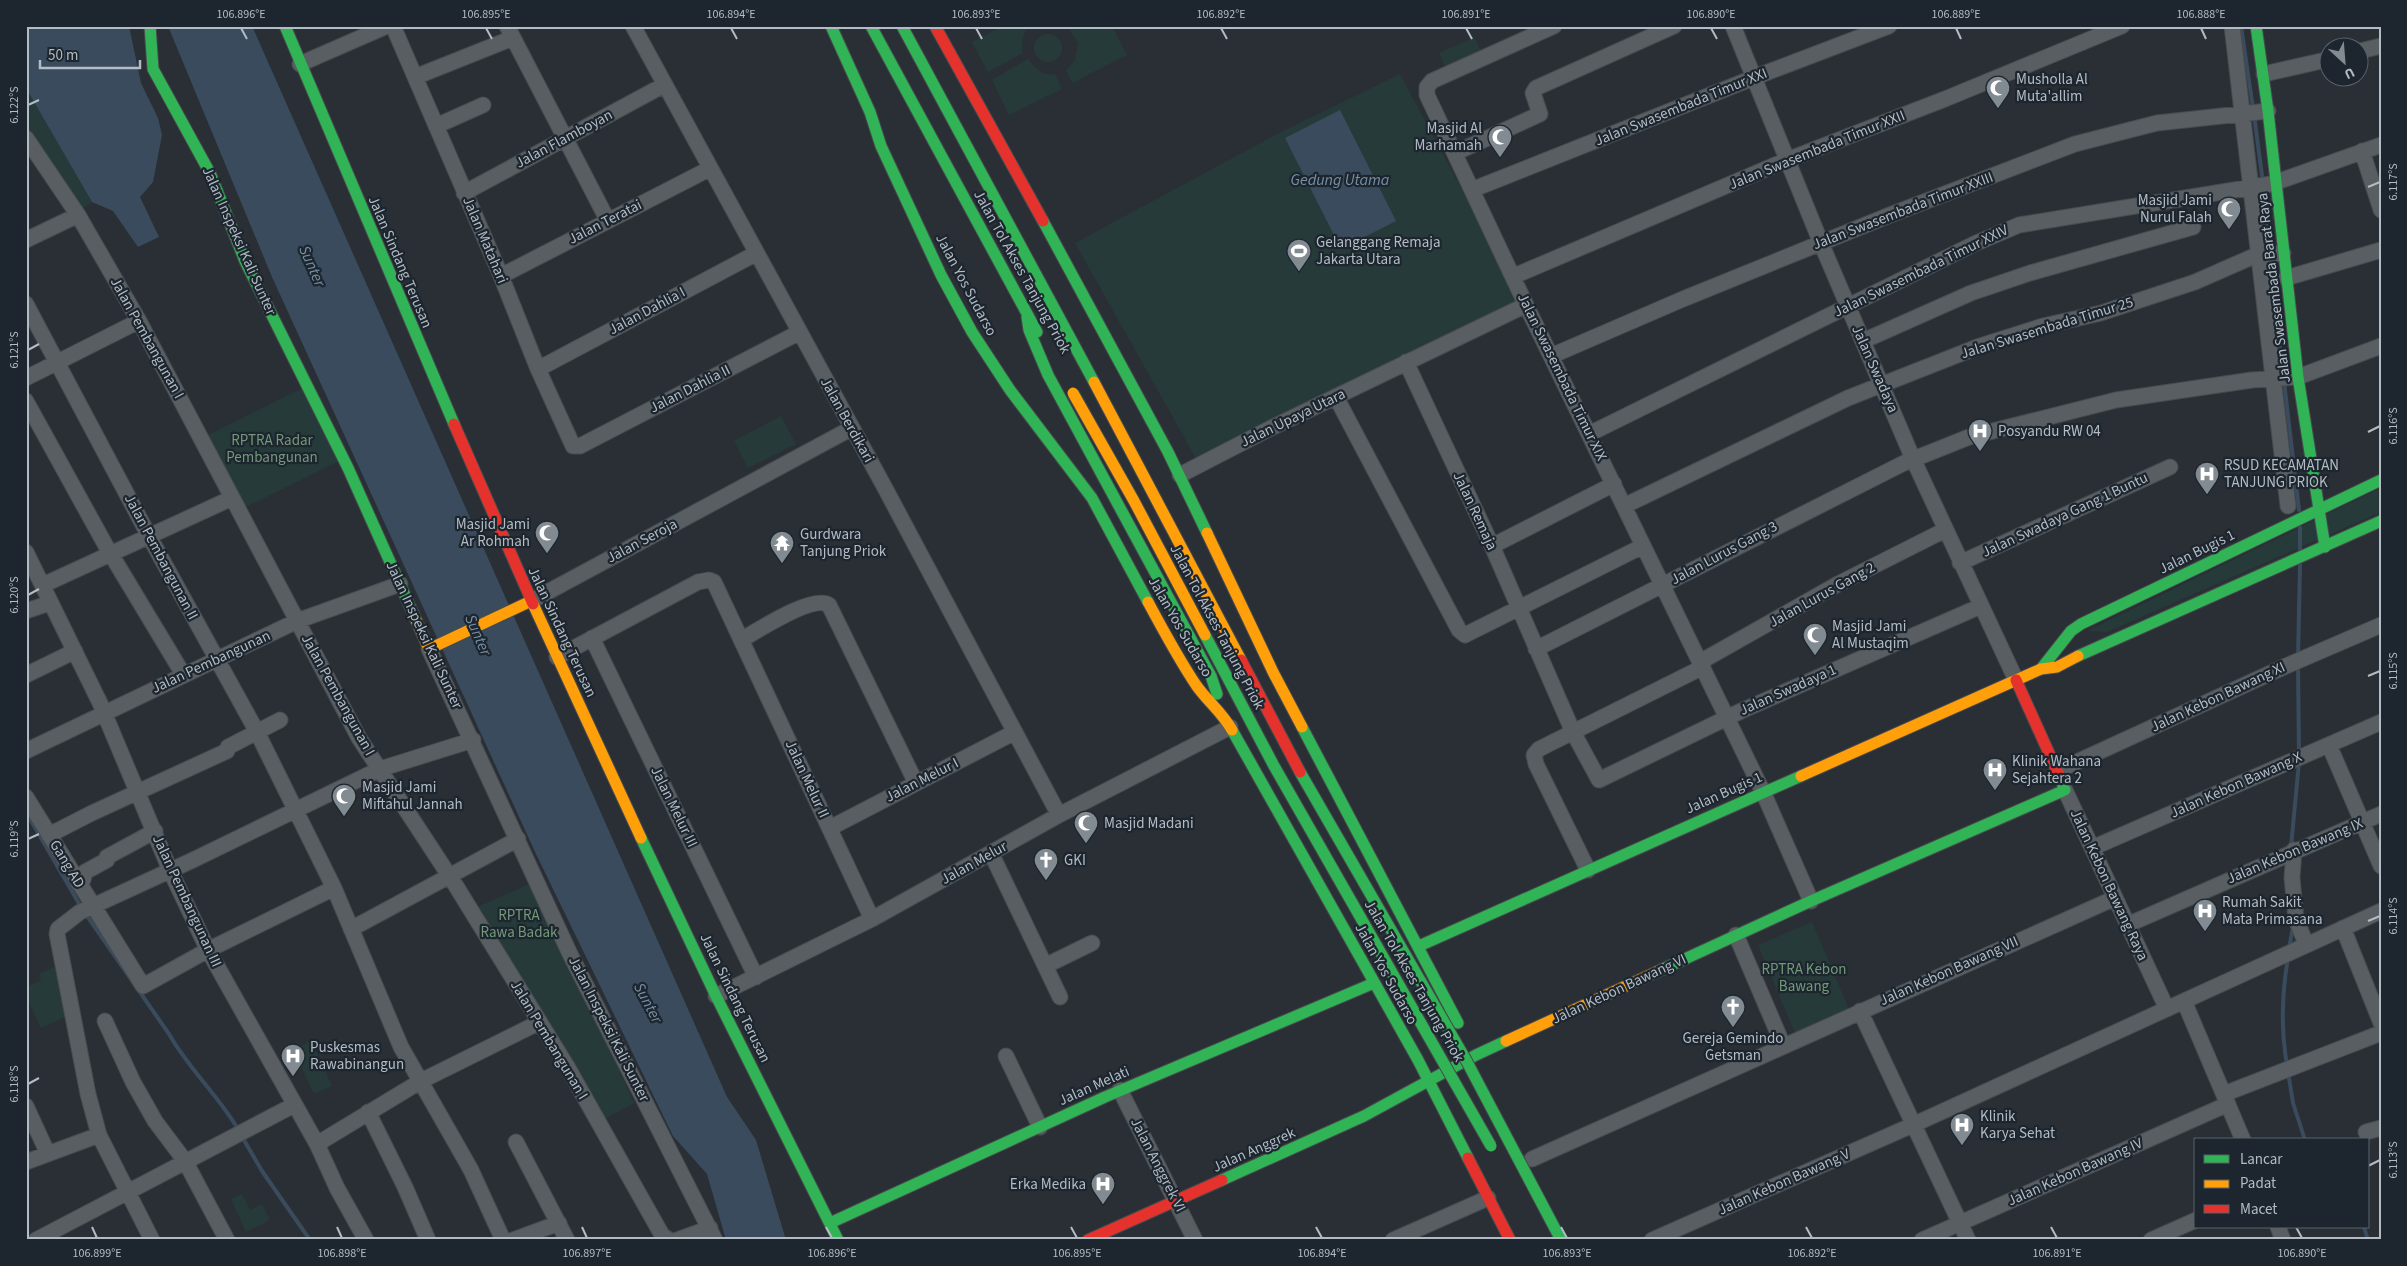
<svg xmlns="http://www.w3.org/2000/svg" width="2407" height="1266" font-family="'Source Sans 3',sans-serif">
  <rect width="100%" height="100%" fill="#292f34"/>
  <path fill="#273a3a" d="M1003 26H1030C1022 34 1021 42 1023 53L988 72 972 42Z
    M1067 26H1112L1127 55 1072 83 1066 70 1075 60 1078 43Z
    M1034 48a14 14 0 1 1 28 0a14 14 0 1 1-28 0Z
    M1474 37 1482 53 1446 69 1439 53Z
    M1028 59C1037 70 1042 76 1055 74L1062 89 1009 115 992 80Z
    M1400 74 1522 302 1198 462 1075 243 1281 132Z
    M26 88 92 202 76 213 26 128Z
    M303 388 339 461 242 509 206 436Z
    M781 416 796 444 748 468 734 441Z
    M2381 488V512L2107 632 2087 631Z
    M534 882 634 1103 601 1121 473 909Z
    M1812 922 1849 1009 1795 1033 1758 945Z
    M54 967 69 1015 41 1028 26 996V987L41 980 39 974Z
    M311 1041 332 1086 314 1094 293 1050Z
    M242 1194 250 1210 262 1204 270 1220 246 1232 231 1199Z"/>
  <path fill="#394b5d" d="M26 26H129L141 83 158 118 162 135 153 182 140 197 159 237 138 247 113 211 92 202 26 88Z
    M168 26H252L727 1097 756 1140 786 1240H726L707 1174 673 1136 536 854 272 277Z
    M1340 110 1396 221 1341 249 1285 138Z"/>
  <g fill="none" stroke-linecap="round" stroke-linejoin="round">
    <path stroke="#394b5d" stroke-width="4" d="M2241 26 2253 108
      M2254 115 2263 183
      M2263 189 2269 252
      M2270 259 2283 374
      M2284 381 2299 510
      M2300 527V550
      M2298 658 2300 565
      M2298 665 2299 753
      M26 812 81 907
      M2291 847 2299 762
      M85 913 169 1034C188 1068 218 1095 238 1129
      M2289 949 2293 926
      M2287 1065C2281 1031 2282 992 2288 958
      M2288 1072 2293 1103 2305 1140
      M241 1135 262 1171 310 1240
      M2364 1227 2368 1240"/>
    <defs>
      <path id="street" d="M393 26 501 276 538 369 573 446H580L800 332
        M507 26 608 221
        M633 26 885 488 1059 815
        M1554 26 1432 81 1427 87V95L1526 305 1763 792 1811 901
        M1733 26 1821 243 1913 459 2016 680
        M2232 26 2288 506
        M2360 51 2381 46
        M300 64 387 26
        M2264 74 2330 59
        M415 77 513 38
        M436 126 483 105
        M26 138 78 215 139 321 359 738 456 886 568 1068 662 1235 669 1240
        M2362 151 2381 210
        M1455 153 1540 114 1533 93 1536 88 1674 26
        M1474 189 1763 74 1889 26
        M464 193 664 85
        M26 240 78 215
        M501 276 709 169
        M1514 276 1787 160 1945 99 2122 26
        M2286 278 2381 250
        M26 304 149 536 257 732 334 888 401 1047 471 1170 503 1240
        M1863 341 1971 293 2030 273 2193 227
        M1551 356 1683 299 1890 215 2075 144 2157 123 2268 111
        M1406 362 1492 546 1573 732 1599 780 1741 711 1981 606
        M538 369 755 254
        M26 378 139 321
        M1336 397 1459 630 1465 635 1643 546
        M26 401 106 546 183 674
        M1589 434 1974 244 2019 225 2271 184 2381 145
        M1180 475 1271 428 1526 305
        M1624 506 1848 398 1980 346 2043 326 2101 313 2195 282 2252 257 2283 253
        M1492 546 1614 484
        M26 552 100 703 170 870 208 950 317 1144 337 1188 366 1240
        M1960 563 2170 467
        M43 585 232 498
        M531 601 852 428
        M26 611 50 603
        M592 638 756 977
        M741 640C757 631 813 594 829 605L916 783
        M429 649 570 954 715 1240
        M1536 649 1904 463 1969 437 2116 400 2252 380 2298 377 2381 346
        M557 657 698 582 709 580 714 582 872 919
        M1700 662 1838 584 1945 530
        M26 675 75 651
        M2329 745 2381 866
        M26 751 297 621 400 584
        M2057 771 2286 666 2381 625
        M2065 790 2167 1009
        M26 797 143 986 208 950 334 888
        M830 828 1015 732
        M49 835 92 813 227 751 228 747 280 720
        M2092 848 2381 722
        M2294 850 2292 878 2296 919 2306 944
        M991 853 1060 997
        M1588 870 1536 764 1534 755 1539 749 1703 667
        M78 883 83 880 85 872 107 860V857L155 831
        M2127 925 2381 814
        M2343 928 2381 1023
        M351 929 518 839
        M1736 935 1783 1045
        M1045 966 1092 943
        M716 996 872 919 1059 815 1230 727
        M2184 1001 2243 1140
        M1860 1011 1968 1240
        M105 1021 133 1082 155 1121 185 1161 227 1240
        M1006 1056 1040 1127
        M1120 1090 1195 1240
        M2224 1094 2381 1033
        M26 1106 48 1154
        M368 1112 405 1187 428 1240
        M2366 1132 2381 1128
        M516 1142 567 1240
        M317 1144 421 1081 540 1022
        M1532 1159 2115 898
        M26 1162 99 1135
        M2278 1227 2283 1240
        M36 1240 294 1105
        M152 1240 99 1135 88 1094 57 934 58 929 80 912 193 860 380 769 473 740
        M513 1240 559 1223
        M677 1240 710 1228
        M1393 1240 1488 1198
        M1652 1240 1915 1124 2381 911
        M1922 1240 2228 1104
        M2151 1240 2196 1220"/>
      <path id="fast" d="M150 26 153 69 210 173 245 261 348 468 416 620
        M285 26 454 424
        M831 26 870 112 881 146 941 275 972 332 1010 390 1092 498 1148 602
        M871 26 1037 332
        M902 26 1094 382
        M2256 26 2268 111 2298 377 2325 547
        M1043 221 1168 452 1207 533
        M1027 317 1029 330 1048 375 1211 676 1217 694
        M2078 656 2381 521
        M2041 669 2071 631 2081 624 2381 480
        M1302 727 1458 1023
        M1232 730 1418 1060 1468 1158
        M641 838 715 994 838 1240
        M1419 946 1801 776
        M1663 969 1811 901 2065 790 2058 773
        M1222 1180 1364 1116 1476 1055 1506 1041
        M830 1223 1105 1097 1374 983"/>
      <path id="slow" d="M1207 533 1273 672 1302 727
        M1148 602C1163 630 1178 658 1196 685 1208 702 1221 711 1232 730
        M533 604 641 838
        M416 620 429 649 531 601
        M1801 776 2041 669 2057 667 2078 656
        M1506 1041 1663 969"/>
      <path id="jam" d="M935 26 1043 221
        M454 424 533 604
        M2016 680 2058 773
        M1468 1158 1510 1240
        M1088 1240 1222 1180"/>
    </defs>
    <use href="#street" stroke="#474b4f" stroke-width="17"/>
    <use href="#fast" stroke="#474b4f" stroke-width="13"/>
    <use href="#slow" stroke="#474b4f" stroke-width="13"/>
    <use href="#jam" stroke="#474b4f" stroke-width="13"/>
    <use href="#street" stroke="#595e62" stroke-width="15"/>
    <use href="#fast" stroke="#30b455" stroke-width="11"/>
    <use href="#slow" stroke="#ff9f0a" stroke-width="11"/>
    <use href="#jam" stroke="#e5322d" stroke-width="11"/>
    <defs>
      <path id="fast-bridge" d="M1205 635 1274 766 1491 1146
        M1300 772 1466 1060 1561 1240"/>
      <path id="slow-bridge" d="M1094 382 1241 660
        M1073 393 1134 501 1205 635"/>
      <path id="jam-bridge" d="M1241 660 1300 772"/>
    </defs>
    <use href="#fast-bridge" stroke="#464b4f" stroke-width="13" stroke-linecap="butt"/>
    <use href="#slow-bridge" stroke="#464b4f" stroke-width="13" stroke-linecap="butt"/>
    <use href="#jam-bridge" stroke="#464b4f" stroke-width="13" stroke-linecap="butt"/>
    <use href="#fast-bridge" stroke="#30b455" stroke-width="11"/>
    <use href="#slow-bridge" stroke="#ff9f0a" stroke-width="11"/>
    <use href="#jam-bridge" stroke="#e5322d" stroke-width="11"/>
  </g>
  <path fill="none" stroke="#b3bcc5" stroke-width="2" d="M241 28 247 39M486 28 492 39M731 28 737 39M976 28 982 39M1221 28 1227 39M1466 28 1472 39M1711 28 1717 39M1956 28 1961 39M2201 28 2206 39M28 105 39 100M2368 187 2380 182M28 350 39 344M2368 432 2380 426M28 595 39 589M2368 676 2380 671M28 839 39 834M2368 921 2380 916M28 1084 39 1078M2368 1166 2380 1160M92 1227 97 1238M337 1227 342 1238M582 1227 587 1238M826 1227 832 1238M1071 1227 1077 1238M1316 1227 1322 1238M1561 1227 1567 1238M1806 1227 1812 1238M2051 1227 2057 1238M2296 1227 2302 1238"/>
  <defs>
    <symbol id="mosque-pin" viewBox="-11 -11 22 30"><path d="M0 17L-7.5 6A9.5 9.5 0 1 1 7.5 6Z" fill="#838b92" stroke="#1d262e"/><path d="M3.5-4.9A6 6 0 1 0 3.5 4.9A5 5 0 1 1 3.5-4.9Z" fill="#fff"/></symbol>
    <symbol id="stadium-pin" viewBox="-11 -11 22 30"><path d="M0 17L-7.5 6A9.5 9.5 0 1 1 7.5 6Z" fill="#838b92" stroke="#1d262e"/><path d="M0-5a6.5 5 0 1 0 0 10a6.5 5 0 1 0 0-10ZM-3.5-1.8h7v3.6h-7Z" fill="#fff"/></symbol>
    <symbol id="hospital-pin" viewBox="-11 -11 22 30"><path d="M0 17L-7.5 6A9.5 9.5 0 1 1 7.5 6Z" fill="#838b92" stroke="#1d262e"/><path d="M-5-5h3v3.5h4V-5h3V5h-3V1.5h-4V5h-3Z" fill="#fff"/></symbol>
    <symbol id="temple-pin" viewBox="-11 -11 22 30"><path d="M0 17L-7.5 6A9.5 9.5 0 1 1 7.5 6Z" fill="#838b92" stroke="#1d262e"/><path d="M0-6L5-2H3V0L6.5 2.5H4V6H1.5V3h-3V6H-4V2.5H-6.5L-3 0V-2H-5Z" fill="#fff"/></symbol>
    <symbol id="church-pin" viewBox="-11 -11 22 30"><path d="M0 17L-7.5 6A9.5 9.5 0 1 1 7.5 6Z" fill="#838b92" stroke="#1d262e"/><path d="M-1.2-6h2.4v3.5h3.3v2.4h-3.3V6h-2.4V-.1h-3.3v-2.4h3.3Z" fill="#fff"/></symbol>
  </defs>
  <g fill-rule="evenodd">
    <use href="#mosque-pin" x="1984" y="74" width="28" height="38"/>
    <use href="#mosque-pin" x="1486" y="123" width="28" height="38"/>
    <use href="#mosque-pin" x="2215" y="195" width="28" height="38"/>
    <use href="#stadium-pin" x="1285" y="237" width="28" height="38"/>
    <use href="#hospital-pin" x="1966" y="417" width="28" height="38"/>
    <use href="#hospital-pin" x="2193" y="460" width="28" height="38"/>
    <use href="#mosque-pin" x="533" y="519" width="28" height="38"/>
    <use href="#temple-pin" x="768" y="529" width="28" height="38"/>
    <use href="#mosque-pin" x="1801" y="621" width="28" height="38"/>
    <use href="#hospital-pin" x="1981" y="756" width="28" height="38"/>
    <use href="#mosque-pin" x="330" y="782" width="28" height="38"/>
    <use href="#mosque-pin" x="1072" y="809" width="28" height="38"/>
    <use href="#church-pin" x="1032" y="846" width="28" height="38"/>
    <use href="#hospital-pin" x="2191" y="897" width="28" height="38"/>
    <use href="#church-pin" x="1719" y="993" width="28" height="38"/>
    <use href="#hospital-pin" x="279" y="1042" width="28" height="38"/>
    <use href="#hospital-pin" x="1948" y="1111" width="28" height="38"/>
    <use href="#hospital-pin" x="1089" y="1170" width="28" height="38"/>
  </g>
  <g text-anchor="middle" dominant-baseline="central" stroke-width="4.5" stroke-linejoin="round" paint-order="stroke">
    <g font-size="15" fill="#b3bcc5" stroke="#1d262e" text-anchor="start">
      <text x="2016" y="79">Musholla Al<tspan x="2016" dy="17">Muta'allim</tspan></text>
      <text x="1482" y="128" text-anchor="end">Masjid Al<tspan x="1482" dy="17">Marhamah</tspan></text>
      <text x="2212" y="200" text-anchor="end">Masjid Jami<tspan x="2212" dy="17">Nurul Falah</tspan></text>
      <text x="1316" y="242">Gelanggang Remaja<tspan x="1316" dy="17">Jakarta Utara</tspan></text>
      <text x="1998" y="431">Posyandu RW 04</text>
      <text x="2224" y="465">RSUD KECAMATAN<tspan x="2224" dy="17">TANJUNG PRIOK</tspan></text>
      <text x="530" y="524" text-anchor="end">Masjid Jami<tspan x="530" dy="17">Ar Rohmah</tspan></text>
      <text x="800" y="534">Gurdwara<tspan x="800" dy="17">Tanjung Priok</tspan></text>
      <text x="1832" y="626">Masjid Jami<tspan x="1832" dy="17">Al Mustaqim</tspan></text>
      <text x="2012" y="761">Klinik Wahana<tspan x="2012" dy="17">Sejahtera 2</tspan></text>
      <text x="362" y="787">Masjid Jami<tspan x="362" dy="17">Miftahul Jannah</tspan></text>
      <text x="1104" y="823">Masjid Madani</text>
      <text x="1064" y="860">GKI</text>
      <text x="2222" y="902">Rumah Sakit<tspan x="2222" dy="17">Mata Primasana</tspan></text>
      <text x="1733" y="1038" text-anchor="middle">Gereja Gemindo<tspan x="1733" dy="17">Getsman</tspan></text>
      <text x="310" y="1047">Puskesmas<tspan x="310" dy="17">Rawabinangun</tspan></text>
      <text x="1980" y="1116">Klinik<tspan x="1980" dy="17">Karya Sehat</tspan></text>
      <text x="1086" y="1184" text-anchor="end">Erka Medika</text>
    </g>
    <g font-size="15" fill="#b3bcc5" stroke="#1d262e">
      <text transform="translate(1681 107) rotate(-22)">Jalan Swasembada Timur XXI</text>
      <text transform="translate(564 139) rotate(-28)">Jalan Flamboyan</text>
      <text transform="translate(1817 150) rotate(-22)">Jalan Swasembada Timur XXII</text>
      <text transform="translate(1903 211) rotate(-21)">Jalan Swasembada Timur XXIII</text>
      <text transform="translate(605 222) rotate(-27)">Jalan Teratai</text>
      <text transform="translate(485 240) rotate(67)">Jalan Matahari</text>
      <text transform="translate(239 241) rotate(66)">Jalan Inspeksi Kali Sunter</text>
      <text transform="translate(400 262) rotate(67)">Jalan Sindang Terusan</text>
      <text transform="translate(1921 271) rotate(-26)">Jalan Swasembada Timur XXIV</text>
      <text transform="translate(1022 272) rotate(61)">Jalan Tol Akses Tanjung Priok</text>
      <text transform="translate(966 285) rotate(62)">Jalan Yos Sudarso</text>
      <text transform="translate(2274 288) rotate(-97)">Jalan Swasembada Barat Raya</text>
      <text transform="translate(647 311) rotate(-28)">Jalan Dahlia I</text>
      <text transform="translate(2047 328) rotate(-17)">Jalan Swasembada Timur 25</text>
      <text transform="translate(147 338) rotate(61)">Jalan Pembangunan I</text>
      <text transform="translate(1875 369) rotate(66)">Jalan Swadaya</text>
      <text transform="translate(1562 377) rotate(64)">Jalan Swasembada Timur XIX</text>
      <text transform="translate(690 389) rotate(-27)">Jalan Dahlia II</text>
      <text transform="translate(1293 418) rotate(-26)">Jalan Upaya Utara</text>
      <text transform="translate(847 420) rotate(61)">Jalan Berdikari</text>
      <text transform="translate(1475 511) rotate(65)">Jalan Remaja</text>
      <text transform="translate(2065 515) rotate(-25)">Jalan Swadaya Gang 1 Buntu</text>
      <text transform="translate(642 541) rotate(-28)">Jalan Seroja</text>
      <text transform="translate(2197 552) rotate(-26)">Jalan Bugis 1</text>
      <text transform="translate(1724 553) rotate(-28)">Jalan Lurus Gang 3</text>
      <text transform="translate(161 557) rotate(62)">Jalan Pembangunan II</text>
      <text transform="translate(1822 595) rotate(-29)">Jalan Lurus Gang 2</text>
      <text transform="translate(1180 627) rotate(60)">Jalan Yos Sudarso</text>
      <text transform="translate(1217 627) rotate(62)">Jalan Tol Akses Tanjung Priok</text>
      <text transform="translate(562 632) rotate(65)">Jalan Sindang Terusan</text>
      <text transform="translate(424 635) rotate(65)">Jalan Inspeksi Kali Sunter</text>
      <text transform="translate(211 662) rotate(-25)">Jalan Pembangunan</text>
      <text transform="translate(1788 690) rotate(-24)">Jalan Swadaya 1</text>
      <text transform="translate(338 695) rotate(61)">Jalan Pembangunan I</text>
      <text transform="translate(2218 697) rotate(-25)">Jalan Kebon Bawang XI</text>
      <text transform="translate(807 779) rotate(65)">Jalan Melur II</text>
      <text transform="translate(922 780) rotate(-27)">Jalan Melur I</text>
      <text transform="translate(2236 785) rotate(-24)">Jalan Kebon Bawang X</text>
      <text transform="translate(1724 793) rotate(-24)">Jalan Bugis 1</text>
      <text transform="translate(674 807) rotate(64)">Jalan Melur III</text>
      <text transform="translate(2295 851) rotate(-23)">Jalan Kebon Bawang IX</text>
      <text transform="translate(974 863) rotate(-29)">Jalan Melur</text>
      <text transform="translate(67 864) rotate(59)">Gang AD</text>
      <text transform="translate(2109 885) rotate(65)">Jalan Kebon Bawang Raya</text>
      <text transform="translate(187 901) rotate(65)">Jalan Pembangunan III</text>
      <text transform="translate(1949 971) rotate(-24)">Jalan Kebon Bawang VII</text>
      <text transform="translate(1386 974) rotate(61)">Jalan Yos Sudarso</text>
      <text transform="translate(1414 981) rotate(60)">Jalan Tol Akses Tanjung Priok</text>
      <text transform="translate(1619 989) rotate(-25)">Jalan Kebon Bawang VI</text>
      <text transform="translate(735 998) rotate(64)">Jalan Sindang Terusan</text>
      <text transform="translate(609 1029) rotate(63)">Jalan Inspeksi Kali Sunter</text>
      <text transform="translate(549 1040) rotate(59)">Jalan Pembangunan I</text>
      <text transform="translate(1094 1086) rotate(-24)">Jalan Melati</text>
      <text transform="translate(1254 1150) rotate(-24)">Jalan Anggrek</text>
      <text transform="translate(1158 1165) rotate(63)">Jalan Anggrek VI</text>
      <text transform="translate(2075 1172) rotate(-24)">Jalan Kebon Bawang IV</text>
      <text transform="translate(1784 1182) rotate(-24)">Jalan Kebon Bawang V</text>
    </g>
    <g font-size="15" fill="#739979" stroke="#1d262e">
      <text x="272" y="440">RPTRA Radar<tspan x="272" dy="17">Pembangunan</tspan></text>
      <text x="519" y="915">RPTRA<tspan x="519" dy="17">Rawa Badak</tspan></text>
      <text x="1804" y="969">RPTRA Kebon<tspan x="1804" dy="17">Bawang</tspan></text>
    </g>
    <g font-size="16" font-style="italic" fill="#768fa6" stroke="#1d262e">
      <text x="1340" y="180">Gedung Utama</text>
      <text transform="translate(312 266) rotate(66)">Sunter</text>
      <text transform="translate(478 635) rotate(66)">Sunter</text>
      <text transform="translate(648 1003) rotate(62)">Sunter</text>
    </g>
  </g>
  <rect width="2407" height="1266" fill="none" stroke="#1d262e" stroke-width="55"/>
  <rect x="2194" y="1138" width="175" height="90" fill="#1d262e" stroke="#59626a"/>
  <rect x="2204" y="1155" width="25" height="8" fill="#30b455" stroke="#59626a"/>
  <text x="2240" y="1164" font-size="15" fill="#b3bcc5">Lancar</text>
  <rect x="2204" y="1180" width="25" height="8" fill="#ff9f0a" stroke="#59626a"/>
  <text x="2240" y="1188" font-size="15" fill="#b3bcc5">Padat</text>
  <rect x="2204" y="1205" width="25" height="8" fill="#e5322d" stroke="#59626a"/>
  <text x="2240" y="1214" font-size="15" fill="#b3bcc5">Macet</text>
  <g transform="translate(2344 62) rotate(154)"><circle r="24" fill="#1d262e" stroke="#59626a"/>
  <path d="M0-4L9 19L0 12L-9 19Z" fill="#838b92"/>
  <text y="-8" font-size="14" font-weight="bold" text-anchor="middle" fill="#b3bcc5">U</text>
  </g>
  <path d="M40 60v8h100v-8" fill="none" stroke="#b3bcc5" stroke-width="2.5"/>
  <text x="48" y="60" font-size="15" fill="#b3bcc5" stroke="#1d262e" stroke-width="4" paint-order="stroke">50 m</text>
  <rect x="28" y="28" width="2352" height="1210" fill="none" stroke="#b3bcc5" stroke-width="2"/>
  <g font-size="12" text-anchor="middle" fill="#b3bcc5">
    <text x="241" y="18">106.896°E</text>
    <text x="486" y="18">106.895°E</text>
    <text x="731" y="18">106.894°E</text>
    <text x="976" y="18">106.893°E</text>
    <text x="1221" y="18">106.892°E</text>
    <text x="1466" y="18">106.891°E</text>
    <text x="1711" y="18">106.890°E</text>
    <text x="1956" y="18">106.889°E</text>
    <text x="2201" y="18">106.888°E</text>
    <text transform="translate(14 105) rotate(-90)" y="4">6.122°S</text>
    <text transform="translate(2393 182) rotate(-90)" y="4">6.117°S</text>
    <text transform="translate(14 350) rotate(-90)" y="4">6.121°S</text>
    <text transform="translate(2393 426) rotate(-90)" y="4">6.116°S</text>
    <text transform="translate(14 595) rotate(-90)" y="4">6.120°S</text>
    <text transform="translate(2393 671) rotate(-90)" y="4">6.115°S</text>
    <text transform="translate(14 839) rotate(-90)" y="4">6.119°S</text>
    <text transform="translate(2393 916) rotate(-90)" y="4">6.114°S</text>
    <text transform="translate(14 1084) rotate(-90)" y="4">6.118°S</text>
    <text transform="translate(2393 1160) rotate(-90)" y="4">6.113°S</text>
    <text x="97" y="1257">106.899°E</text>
    <text x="342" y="1257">106.898°E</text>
    <text x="587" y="1257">106.897°E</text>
    <text x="832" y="1257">106.896°E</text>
    <text x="1077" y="1257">106.895°E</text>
    <text x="1322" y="1257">106.894°E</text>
    <text x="1567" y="1257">106.893°E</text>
    <text x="1812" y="1257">106.892°E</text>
    <text x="2057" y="1257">106.891°E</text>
    <text x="2302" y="1257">106.890°E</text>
  </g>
</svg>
